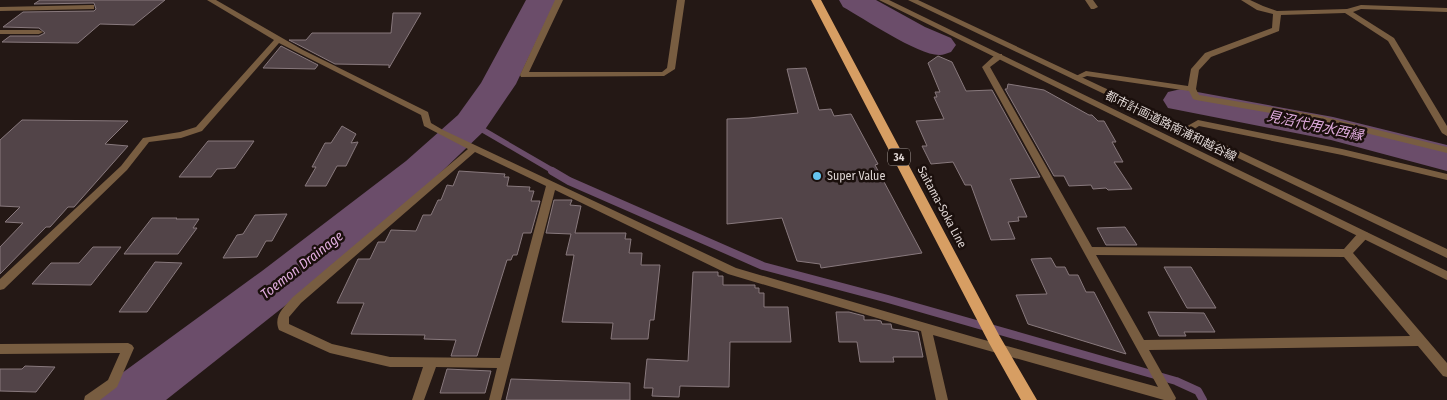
<svg xmlns="http://www.w3.org/2000/svg" width="1447" height="400" font-family="'Fira Sans Condensed','Noto Sans JP',sans-serif">
  <rect width="100%" height="100%" fill="#241815"/>
  <g fill="none" stroke-linecap="round" stroke-linejoin="round">
    <path stroke="#6b4d6a" stroke-width="5.5" d="M471 123 555 172"/>
    <path stroke="#6b4d6a" stroke-width="8" d="M552 171 569 181 763 266 888 299 1176 381 1198 391 1203 400"/>
    <path fill="#6b4d6a" fill-rule="evenodd" d="M526 0H556L516 84 484 131 434 179 296 297 166 400H99L107 384 262 271 406 161 458 115 481 83Z
      M839 0H876L925 27 951 38 956 45 951 52C947 53 943 55 940 55 919 56 863 18 843 7Z
      M1181 89 1333 117 1447 145V171L1331 140 1168 108 1163 100 1168 92Z"/>
  </g>
  <path fill="#524448" stroke="#88797d" d="M40 0H165L134 25 100 24 78 43 2 42 10 36H39L45 33 39 28 3 27 23 12 94 11 96 9 94 3 34 4Z
    M393 13H421L389 68V65L335 64 289 40H306L312 33H391Z
    M281 46 318 65 315 69 263 68Z
    M938 56 952 62 966 91 992 90 1040 177 1010 179 1027 217H1018L1019 221 1008 222 1015 239 991 240 971 185H965L953 162 931 164 922 146H927L916 121 944 119 934 97H937L935 92H940L928 63Z
    M806 68 819 110 831 109 834 116 851 114 878 164 875 165 922 253 821 268 820 264 797 261 782 218 727 224V119L749 118 798 113 787 69Z
    M1008 84 1044 90 1089 115H1092L1098 121H1104L1116 142H1112L1123 162H1114L1132 189 1108 190 1106 188 1093 189 1091 185 1069 186 1064 176H1054L1005 89H1007Z
    M22 120 128 121 105 144 128 146 74 207H68L50 227H46L0 274V247L23 223 5 222 20 207 0 206V140Z
    M342 126 356 134 351 143 358 142 346 166H337L326 186H305L316 167H312L325 143H331Z
    M208 141H254L235 168 217 169 211 177H179Z
    M459 171 505 174 504 177H509L507 186 530 187 529 191H534L531 201H540L531 233H523L517 255H513L511 260H507L477 356H451L456 340 424 339 425 335 351 334 364 303H337L358 259H370L378 242H385L391 230 416 231 423 215H431L438 200H441L447 185 453 186Z
    M554 200H572L570 205 581 206 575 233H626L625 239H631L629 253H642L641 265H660L654 320H650L648 339H611L613 323 562 322 574 255H566L571 234 546 233Z
    M287 214 272 241H266L257 257 223 258 237 235 243 234 255 215Z
    M152 218H177L176 219H199L193 228H197L178 254H124Z
    M1125 227 1137 245H1106L1097 228Z
    M93 247H121L91 285 32 284 51 263H79Z
    M1051 258 1056 267H1065L1069 275H1078L1086 292H1094L1126 354 1028 324 1016 295 1047 294 1031 259Z
    M155 262 182 263 147 312H119Z
    M1164 267H1191L1216 308H1187Z
    M693 272H718V276H723V285H755V288H759V293H764V307H788L791 342H730L729 387 680 386 679 397 652 396 653 388H644L647 359 688 361Z
    M836 312H849L864 316V320H876L881 321 882 324H891L892 329 918 332 923 357H893L894 362H860L857 342H839Z
    M1148 312 1204 313 1215 332H1184L1186 336H1159Z
    M25 366 55 367 36 392 0 391V369H22Z
    M447 369 491 371 485 393H440Z
    M511 379 630 383V400H506Z"/>
  <g fill="none" stroke-linecap="round" stroke-linejoin="round">
    <path fill="#785d41" fill-rule="evenodd" d="M207 0H216L303 50 428 112 431 123 443 130 736 268 977 338 1158 387 982 67 996 54H1002V58L990 67 1092 247 1344 249 1359 232H1367L1368 235 1367 238 1353 253 1447 363V377L1443 376 1418 346 1149 350 1176 398 1175 400H1164L933 335 948 400H936L921 331 728 274 555 190 501 400H489L497 368 436 367 424 400H412L423 367H390L330 353 279 330C273 316 284 307 293 297L468 149 424 126 421 115 279 43 202 131 181 138 149 142 127 170 4 289 0 290V279L121 166 143 138 180 132 196 127 274 40ZM475 152 546 186 500 358 390 357 332 344 289 324V317L301 303ZM1096 255 1344 257 1410 336 1144 340Z
      M555 0H563L529 72H662L667 68 677 0H685L675 69 664 76 521 77 520 75Z
      M1085 0H1093L1098 7 1094 9H1091Z
      M1241 0H1250L1263 6 1277 11 1347 9 1361 5 1447 8V12L1361 9 1353 12 1394 38 1447 126V136L1442 133 1388 41 1345 13 1281 15 1279 31 1211 57 1199 70 1196 89 1199 95 1317 115 1447 147V153L1317 121 1196 100 1193 99 1189 91 1087 76 1076 80 1072 78 1086 71 1188 86 1191 69 1205 53 1272 28 1273 14 1257 10Z
      M91 5H94V9L0 11V7Z
      M0 30H39L43 32 39 34H0Z
      M1198 120 1342 149 1447 174V180L1342 155 1199 126 1188 133H1182L1180 131 1182 129Z
      M128 343 132 345 134 348 117 387 100 400H84L85 396 108 380 120 353 0 354V344Z"/>
    <path fill="#785d41" fill-rule="evenodd" d="M879 0H889L1447 271V280Z
      M908 0H918L1447 249V258Z"/>
    <path fill="#d79e63" fill-rule="evenodd" d="M811 0H821L999 335 1037 400H1021L989 343Z"/>
  </g>
  <circle fill="#66c4ef" stroke="#1a0f0c" stroke-width="2" cx="817" cy="176" r="5"/>
  <g text-anchor="middle" dominant-baseline="central" stroke-width="5" stroke-linejoin="round" paint-order="stroke">
    <rect fill="#1a0f0c" stroke="#a39a97" stroke-width="1" x="888" y="148.5" width="22" height="17" rx="4"/>
    <g font-size="11" font-weight="bold" fill="#ded5d3">
      <text x="899" y="157">34</text>
    </g>
    <g font-size="12" fill="#ded5d3" stroke="#1a0f0c">
      <text transform="translate(1171 126) rotate(26)">都市計画道路南浦和越谷線</text>
      <text transform="translate(942 207) rotate(62)">Saitama-Soka Line</text>
    </g>
    <g font-size="12" fill="#ded5d3" stroke="#1a0f0c" text-anchor="start">
      <text x="827" y="176">Super Value</text>
    </g>
    <g font-size="14" font-style="italic" fill="#e0acde" stroke="#1a0f0c">
      <text transform="translate(1315 126) rotate(12)">見沼代用水西縁</text>
      <text transform="translate(302 265) rotate(-38)">Toemon Drainage</text>
    </g>
  </g>
</svg>
